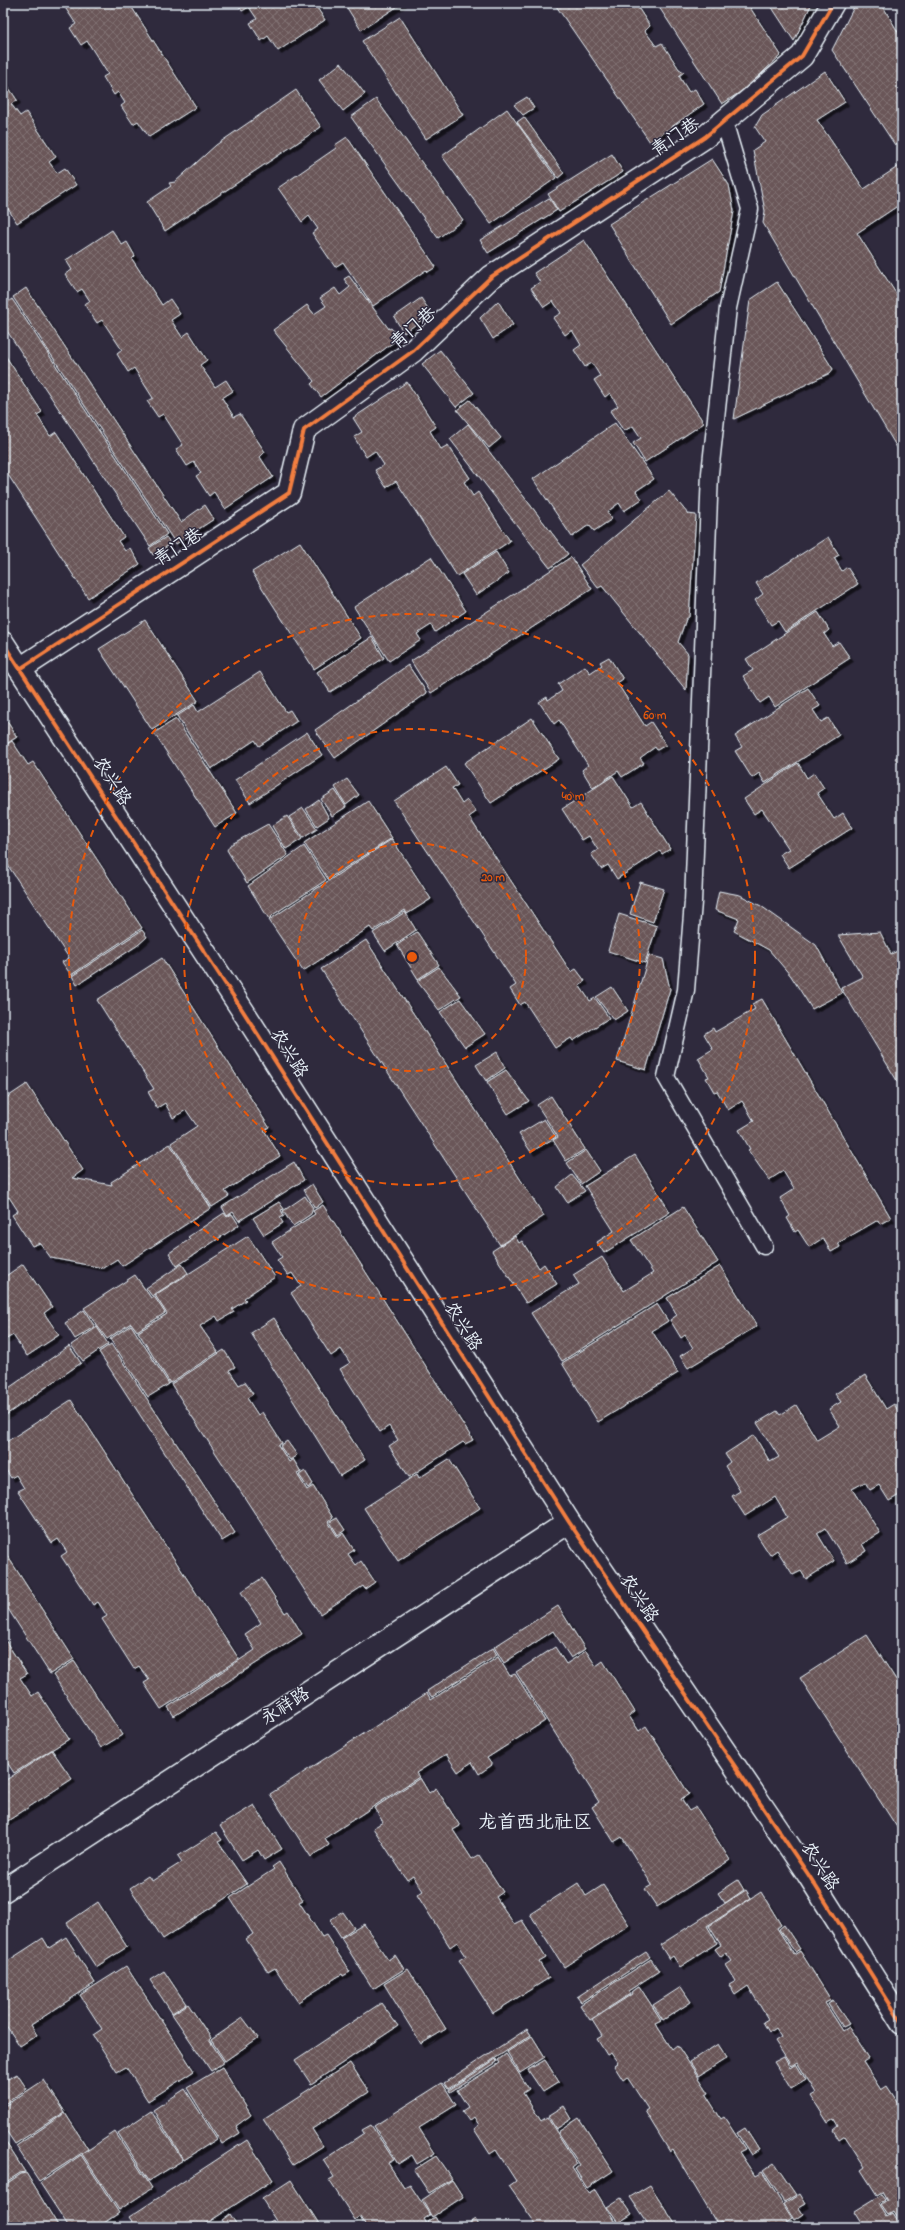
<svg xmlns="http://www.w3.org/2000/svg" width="905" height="2230" font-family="'Indie Flower','LXGW WenKai TC',sans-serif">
  <defs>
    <pattern id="building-cross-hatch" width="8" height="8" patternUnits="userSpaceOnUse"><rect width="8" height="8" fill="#6a5758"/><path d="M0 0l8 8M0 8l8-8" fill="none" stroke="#7f7071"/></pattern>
    <filter id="shadow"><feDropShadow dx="3.5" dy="3.5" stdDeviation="0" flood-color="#0009"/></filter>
  </defs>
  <rect width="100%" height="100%" fill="#2f2a3d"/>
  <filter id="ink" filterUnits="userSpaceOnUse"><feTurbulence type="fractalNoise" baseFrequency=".025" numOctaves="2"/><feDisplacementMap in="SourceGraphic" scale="8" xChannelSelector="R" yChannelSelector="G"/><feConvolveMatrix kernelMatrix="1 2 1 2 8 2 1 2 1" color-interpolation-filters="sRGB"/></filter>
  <g filter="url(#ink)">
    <path fill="url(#building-cross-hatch)" stroke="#e8f1f8" filter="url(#shadow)" d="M62 3H129L196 107 149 137 138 121 133 124 121 106 125 103 118 92 114 95 103 77 108 74 87 41 81 45 70 28 76 24Z
      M237 3H314L325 20 278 51 268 36 261 41 250 23 257 19 249 7 242 11Z
      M344 3H403L361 30Z
      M554 3H635L650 26 645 31 656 46 662 43 679 69 684 72 679 76 689 92 695 89 704 104 650 142Z
      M666 3H747L781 55 745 89 722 104 659 7Z
      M769 3H812L794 41Z
      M856 3H881L902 39V140L895 145 832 50Z
      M400 17 463 115 426 139 362 41Z
      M341 63 365 94 343 111 319 80Z
      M825 71 845 102 817 120 864 189 902 164V203L857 233 897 295 902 292V449L899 451 763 223 765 211 753 150 765 142 755 127 762 115Z
      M3 79 17 100 11 104 20 116 26 112 56 157 49 162 57 173 65 168 76 185 17 223 3 201Z
      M296 90 321 127 165 231 147 202 171 186 169 183 175 182 216 145Z
      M527 97 534 108 523 115 514 105Z
      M376 99 463 220 438 238 351 117Z
      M507 109 556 178 491 224 442 156Z
      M524 117 564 173 558 178 517 122Z
      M347 137 436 267 428 272 426 270 373 306 343 262 335 267 312 233 318 229 309 216 302 222 278 188 336 148 335 145Z
      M612 154 623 172 559 212 548 194Z
      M712 159 729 185 734 211 719 292 671 324 609 224Z
      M549 198 557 210 488 253 480 240Z
      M112 230 122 245 127 242 135 256 132 259 162 305 170 299 180 314 171 320 182 337 189 332 207 360 200 365 215 387 226 380 233 391 222 398 234 417 240 414 265 452 260 457 273 477 225 509 214 492 209 496 196 476 201 473 194 462 187 466 176 449 183 445 163 414 158 417 147 401 153 398 134 368 128 372 117 354 122 350 102 320 97 323 84 304 90 301 82 289 77 292 65 274 72 270 66 260Z
      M584 240 704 423 645 462 633 443 641 438 633 426 624 431 610 411 618 406 610 393 605 397 594 380 600 376 592 363 585 367 574 350 581 345 572 330 565 335 553 318 561 313 553 301 544 307 531 288 540 282 534 273Z
      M349 276 389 329 391 328 399 338 321 397 311 384 314 381 273 330 307 305 314 314 326 306 320 298 335 288 340 295 350 287 344 279Z
      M777 282 833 369 830 373 734 419 750 300Z
      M26 288 181 522 205 505 214 519 176 544 13 297Z
      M421 298 431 313 404 333 394 317Z
      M12 299 167 534 150 546 3 325V305Z
      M498 301 513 325 493 339 480 318Z
      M440 350 474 393 456 407 422 364Z
      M3 352 42 412 37 415 50 436 56 432 124 537 118 541 125 551 130 548 140 564 88 598 3 467Z
      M407 382 436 427 430 431 441 449 448 445 470 478 464 482 473 496 478 492 510 541 457 576 396 481 386 487 375 470 384 465 375 451 366 457 354 437 362 432 353 418Z
      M470 400 501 438 489 448 457 410Z
      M615 423 654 479 636 491 642 499 624 511 619 503 607 512 612 519 594 531 589 525 572 537 533 479Z
      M468 424 568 554 550 568 450 439Z
      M669 491 688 514 696 515 689 617 686 619 678 642 688 654 686 690 602 586 598 588 580 565Z
      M166 537 171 544 153 555 149 548Z
      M828 537 839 555 834 558 842 571 847 567 858 584 785 632 778 621 771 625 755 600 763 594 756 583Z
      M300 542 361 638 314 669 252 572Z
      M496 552 509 573 476 595 462 574Z
      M431 557 466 611 435 632 431 625 417 634 421 640 389 661 354 607Z
      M571 557 592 589 431 693 411 661Z
      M818 612 829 630 824 634 832 646 839 642 850 658 775 707 769 697 760 703 743 676 753 670 746 659Z
      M145 620 198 701 152 730 99 649Z
      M372 637 384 658 330 692 317 672Z
      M609 657 623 679 617 683 645 726 651 722 666 745 657 750 655 747 640 758 644 763 622 777 618 771 593 788 582 770 588 765 559 720 554 724 539 702 547 697 548 700 562 691 558 684 585 666 590 673 602 665 600 662Z
      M408 665 427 693 335 758 315 730Z
      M260 672 286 712 290 710 297 721 259 746 255 740 211 769 177 716 194 705 198 712Z
      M808 688 820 706 813 710 821 722 828 718 839 735 765 783 759 773 752 778 735 751 742 747 735 736Z
      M3 715 17 737 3 746Z
      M532 718 559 759 491 803 464 763Z
      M176 719 237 813 215 827 154 733Z
      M307 732 322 755 250 803 235 780Z
      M12 741 28 765 33 762 142 928 71 975 62 962 69 958 3 858V747Z
      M902 754V769L895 758Z
      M798 763 807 778 814 773 824 788 817 793 834 819 843 813 852 828 789 868 780 854 789 849 762 809 754 814 744 799Z
      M446 767 458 785 452 788 462 804 467 800 476 812 469 817 571 972 576 969 585 981 579 985 590 1001 595 998 609 1018 573 1041 571 1038 555 1048 525 1002 520 1005 510 989 516 985 394 801Z
      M613 776 633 807 641 802 670 849 662 854 660 851 617 879 608 865 601 869 591 854 598 850 589 836 582 840 562 809Z
      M347 779 359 795 346 805 335 787Z
      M335 790 346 807 332 816 321 799Z
      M319 800 329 818 317 826 306 809Z
      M368 801 392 838 328 879 304 843Z
      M303 808 317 829 303 838 289 817Z
      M287 816 302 839 286 849 272 826Z
      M268 824 288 855 247 883 227 850 230 845Z
      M392 839 431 899 407 914 405 910 373 931 370 927 303 971 269 920Z
      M304 846 326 880 274 914 269 919 248 886Z
      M640 882 664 889 653 922 630 914Z
      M719 891 740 895 761 906 816 945 842 993 812 1009 791 976 769 950 734 931 739 919 715 910Z
      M405 912 416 930 385 951 373 933Z
      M619 914 657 926 645 963 608 951Z
      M142 930 147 937 138 945 77 985 72 976Z
      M417 932 439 965 418 979 397 945Z
      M880 932 891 954 902 949V1089L841 988 863 977 838 935Z
      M366 940 544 1216 500 1245 321 969Z
      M649 955 663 959 670 989 646 1070 617 1061Z
      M162 958 269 1127 264 1130 280 1156 225 1191 229 1196 212 1207 171 1143 197 1126 186 1110 173 1118 165 1103 157 1108 148 1092 154 1089 97 1000Z
      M439 967 461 996 439 1010 417 981Z
      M612 987 628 1011 614 1020 596 997Z
      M460 999 485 1034 465 1047 440 1012Z
      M762 999 891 1218 880 1224 878 1220 838 1243 840 1247 831 1252 823 1238 809 1247 798 1230 795 1232 787 1218 790 1216 780 1198 794 1189 783 1171 769 1180 748 1150 750 1149 739 1130 754 1121 742 1101 728 1110 717 1091 714 1092 706 1078 709 1077 698 1058 713 1049 704 1034 713 1028 715 1032 755 1009 752 1004Z
      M497 1052 505 1068 486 1081 476 1065Z
      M506 1070 529 1101 508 1114 487 1082Z
      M27 1084 83 1170 72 1178 112 1185 111 1182 170 1144 211 1208 122 1266 117 1259 103 1268 51 1258 40 1243 32 1246 12 1215 18 1211 9 1197 3 1201V1100Z
      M551 1096 585 1149 566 1161 553 1140 558 1137 537 1105Z
      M544 1119 556 1137 531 1152 519 1134Z
      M586 1150 600 1171 581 1184 567 1163Z
      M635 1155 670 1212 604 1253 597 1242 614 1231 585 1186Z
      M294 1162 304 1180 239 1221 233 1212 227 1216 222 1207Z
      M572 1175 585 1191 567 1202 557 1187Z
      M312 1184 323 1202 315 1208 304 1190Z
      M305 1196 313 1208 311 1214 293 1226 283 1211Z
      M279 1202 284 1209 281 1210 284 1216 280 1218 283 1223 264 1235 253 1218Z
      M323 1205 473 1440 465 1444 463 1442 409 1477 389 1446 398 1440 389 1426 380 1432 340 1369 350 1363 341 1349 331 1356 291 1293 301 1286 292 1273 288 1275 277 1260 282 1257 272 1242 315 1214 313 1211Z
      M683 1207 718 1262 562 1361 531 1313 579 1284 573 1275 602 1257 624 1291 653 1273 631 1240Z
      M224 1213 227 1217 232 1214 239 1225 177 1266 169 1253 190 1239 188 1237Z
      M248 1236 275 1277 244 1298 246 1300 232 1309 234 1312 219 1321 216 1316 200 1326 218 1352 170 1383 138 1332 167 1314 155 1295Z
      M515 1236 519 1243 522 1241 539 1268 544 1264 557 1284 526 1303 492 1251Z
      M23 1264 52 1307 44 1313 59 1335 27 1356 13 1335 5 1340 3 1337V1278Z
      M182 1264 188 1273 152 1296 146 1288Z
      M720 1266 757 1326 688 1368 680 1356 693 1348 685 1335 681 1338 670 1320 677 1315 667 1298Z
      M135 1275 151 1298 154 1296 165 1313 137 1331 131 1323 107 1339 84 1308Z
      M657 1304 668 1321 652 1331 678 1373 598 1422 562 1363Z
      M84 1310 95 1327 75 1339 65 1323Z
      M274 1318 365 1460 340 1476 251 1333Z
      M131 1325 169 1384 148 1397 110 1339Z
      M97 1327 108 1344 83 1361 71 1345Z
      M111 1344 235 1533 222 1541 99 1352Z
      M69 1346 81 1363 3 1417V1392Z
      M224 1350 235 1367 229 1370 239 1385 245 1382 253 1394 247 1398 258 1415 262 1412 282 1443 278 1445 289 1462 293 1459 301 1472 297 1474 307 1490 313 1486 333 1518 328 1522 338 1537 343 1533 354 1550 348 1554 356 1565 361 1561 375 1582 365 1589 363 1586 320 1614 171 1384Z
      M865 1375 886 1409 894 1404 902 1417V1496L901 1494 889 1501 879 1485 870 1490 865 1482 852 1489 880 1533 862 1544 866 1551 847 1563 825 1528 817 1533 834 1561 806 1579 801 1571 793 1575 777 1550 770 1555 757 1535 787 1517 775 1497 745 1516 732 1496 740 1491 725 1466 730 1462 725 1454 754 1435 770 1462 779 1457 757 1423 777 1411 780 1415 796 1405 817 1440 840 1426 829 1409 841 1402 835 1394Z
      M71 1400 239 1659 161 1709 144 1683 149 1680 139 1666 134 1669 102 1619 107 1616 98 1602 93 1605 61 1556 67 1552 58 1539 52 1543 18 1491 24 1488 16 1475 11 1478 3 1465V1444Z
      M287 1441 297 1455 290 1460 280 1446Z
      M449 1459 480 1508 398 1561 364 1508 417 1474 419 1478Z
      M305 1471 313 1484 308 1488 299 1475Z
      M337 1518 345 1530 338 1535 330 1522Z
      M3 1549 74 1659 50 1674 3 1601Z
      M262 1578 285 1613 288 1611 302 1634 174 1716 168 1707 255 1650 245 1634 261 1623 241 1592Z
      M558 1606 585 1649 571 1658 553 1631 504 1663 494 1647Z
      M867 1635 902 1689V1835L800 1678Z
      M3 1637 27 1674 20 1678 32 1696 38 1692 69 1739 14 1773 3 1756Z
      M555 1647 566 1664 586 1651 596 1666 603 1661 635 1712 629 1716 639 1731 646 1726 689 1794 681 1799 689 1811 696 1807 730 1860 657 1907 645 1889 652 1885 622 1837 614 1842 592 1807 599 1802 516 1672Z
      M493 1648 497 1655 432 1697 427 1691Z
      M498 1657 510 1676 515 1674 545 1721 487 1758 492 1765 479 1774 472 1762 458 1772 446 1754 416 1773 419 1777 325 1838 329 1845 311 1857 270 1794 427 1693 431 1700Z
      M74 1661 122 1735 101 1748 53 1675Z
      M52 1750 72 1779 3 1824V1782Z
      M420 1778 429 1793 436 1788 460 1826 453 1830 472 1859 479 1855 503 1892 496 1897 514 1924 522 1920 546 1958 539 1962 549 1978 493 2013 459 1960 466 1956 457 1942 450 1947 417 1895 423 1891 413 1876 407 1880 373 1828 383 1822 374 1808Z
      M254 1805 282 1849 264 1860 258 1850 242 1860 220 1826Z
      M216 1832 222 1840 218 1842 247 1884 163 1939 130 1888 148 1876 152 1881 182 1862 178 1856Z
      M279 1862 303 1900 299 1902 322 1937 326 1935 350 1972 343 1976 342 1974 298 2002 275 1968 268 1972 246 1939 253 1934 230 1898 274 1869 272 1867Z
      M738 1880 744 1890 725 1903 718 1893Z
      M578 1883 586 1896 603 1885 629 1925 564 1967 530 1914Z
      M746 1890 751 1898 707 1926 717 1943 680 1967 673 1956 669 1959 660 1945Z
      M761 1892 781 1925 777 1928 794 1955 800 1951 831 2000 825 2003 843 2031 849 2027 869 2058 863 2062 881 2090 887 2086 902 2109V2224L894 2211 888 2215 881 2205 887 2201 882 2192 877 2195 861 2170 865 2167 845 2136 839 2140 833 2130 838 2126 834 2119 828 2123 811 2096 816 2093 797 2062 791 2066 775 2041 781 2037 775 2028 769 2032 763 2022 768 2019 748 1986 735 1995 729 1985 736 1981 726 1965 732 1961 726 1953 721 1957 715 1949 721 1945 709 1926Z
      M98 1902 127 1947 96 1967 67 1923Z
      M343 1912 354 1928 341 1937 330 1920Z
      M364 1924 388 1960 395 1955 404 1969 373 1989 341 1938Z
      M784 1925 800 1949 795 1952 779 1929Z
      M66 1937 95 1983 31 2025 37 2035 20 2046 3 2021V1964L43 1938 49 1948Z
      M646 1952 650 1957 581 2002 577 1997Z
      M651 1959 659 1971 628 1991 630 1994 590 2020 580 2005Z
      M126 1966 194 2071 148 2101 126 2067 117 2072 93 2035 102 2029 80 1995Z
      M408 1969 446 2029 421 2044 384 1984Z
      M164 1971 186 2004 172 2013 150 1980Z
      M639 1986 661 2020 655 2023 672 2049 677 2045 709 2093 706 2095 721 2119 724 2117 745 2149 739 2152 755 2176 762 2172 792 2219 786 2223 788 2227H724L721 2222 717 2224 673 2150 670 2152 645 2111 648 2109 627 2077 623 2080 614 2066 618 2063 611 2053 607 2055 597 2039 602 2036 592 2020 632 1994 631 1992Z
      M681 1987 691 2002 663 2020 653 2005Z
      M833 2001 849 2024 843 2027 828 2004Z
      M381 2003 398 2026 311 2084 295 2060Z
      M188 2004 211 2038 209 2040 224 2062 211 2071 172 2014Z
      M243 2018 258 2038 225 2061 211 2040Z
      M527 2029 531 2035 448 2089 444 2083Z
      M532 2036 545 2057 520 2073 507 2052Z
      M718 2044 727 2058 699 2076 690 2062Z
      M506 2054 529 2089 523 2093 541 2121 547 2117 577 2164 572 2168 589 2194 595 2190 616 2224 612 2227H538L509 2186 516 2181 496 2150 490 2154 474 2129 479 2125 474 2117 469 2121 462 2111 468 2107 457 2090 500 2063 498 2060Z
      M784 2057 790 2068 796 2064 806 2080 791 2089 774 2062Z
      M496 2059 497 2062 450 2092 449 2090Z
      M545 2060 559 2082 543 2092 528 2070Z
      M350 2063 369 2092 312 2129 323 2146 293 2165 263 2119Z
      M222 2067 251 2115 236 2126 240 2133 222 2144 187 2088Z
      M3 2071 8 2079 17 2074 27 2089 3 2105Z
      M44 2080 65 2112 15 2144 3 2126V2107Z
      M442 2083 456 2105 419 2128 435 2153 417 2164 412 2155 398 2164 374 2126Z
      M185 2089 217 2139 184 2160 153 2110Z
      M564 2106 572 2119 556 2129 548 2116Z
      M151 2111 183 2160 149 2181 118 2133Z
      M65 2113 88 2149 39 2181 16 2146Z
      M579 2118 613 2171 587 2188 575 2169 580 2165 558 2132Z
      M371 2125 394 2160 388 2163 404 2188 410 2185 430 2215 424 2219 429 2227H366L360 2217 355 2220 329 2180 334 2177 323 2160 364 2133 362 2130Z
      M745 2128 759 2150 751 2155 737 2133Z
      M115 2132 152 2188 119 2210 82 2154Z
      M3 2138 25 2172 20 2173 3 2184Z
      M247 2140 273 2180 201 2227H136L129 2217Z
      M81 2155 119 2213 98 2227H69L40 2183Z
      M436 2156 452 2179 429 2193 414 2170Z
      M774 2163 796 2195 784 2202 763 2171Z
      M26 2173 59 2227H3V2186L21 2174Z
      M291 2180 321 2227H280L262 2199Z
      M452 2180 463 2197 432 2217 422 2200Z
      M650 2185 677 2227H650L630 2197Z
      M800 2194 806 2204 799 2208 803 2214 794 2220 784 2204Z
      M881 2195 885 2200 879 2204 887 2217 893 2213 902 2227H865L855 2211Z
      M621 2198 632 2214 618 2223 607 2207Z
      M230 2214 238 2227H220L225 2224 222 2220Z
      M435 2217 441 2227H431L428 2222Z
      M475 2219 480 2227H463Z
      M273 2220 277 2227H262Z"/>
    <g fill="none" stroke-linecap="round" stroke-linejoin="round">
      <defs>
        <path id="service" d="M724 121 750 209 728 308 710 473 693 902 686 990 666 1077 764 1246"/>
        <path id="minor" d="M20 669 289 493 304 430 413 351 491 277 705 137 802 56 833 3"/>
        <path id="tertiary" d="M3 643 243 1011 569 1522 808 1874 902 2023
          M3 1891 569 1522"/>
      </defs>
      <use href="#service" stroke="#e8f1f8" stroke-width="19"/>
      <use href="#minor" stroke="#e8f1f8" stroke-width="25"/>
      <use href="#tertiary" stroke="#e8f1f8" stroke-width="25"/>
      <use href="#service" stroke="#2f2a3d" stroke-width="16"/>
      <use href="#minor" stroke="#2f2a3d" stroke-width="22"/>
      <use href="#tertiary" stroke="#2f2a3d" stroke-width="22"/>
      <defs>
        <path id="cycleway" d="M3 643 243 1011 569 1522 808 1874 902 2023
          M20 669 289 493 304 430 413 351 491 277 705 137 802 56 833 3"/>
      </defs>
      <use href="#cycleway" stroke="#2f2a3d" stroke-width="6"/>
      <use href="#cycleway" stroke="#f27e40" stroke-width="4"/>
    </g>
  </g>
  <g fill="none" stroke="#e8590c" stroke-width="2" stroke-dasharray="7 5">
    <circle cx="412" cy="957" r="114"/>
    <circle cx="412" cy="957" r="228"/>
    <circle cx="412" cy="957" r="343"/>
  </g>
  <g text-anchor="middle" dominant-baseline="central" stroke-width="3" stroke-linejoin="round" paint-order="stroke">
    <g font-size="18" fill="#e8f1f8" stroke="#2f2a3d">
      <text transform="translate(676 138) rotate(-34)">青门巷</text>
      <text transform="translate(414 329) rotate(-41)">青门巷</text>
      <text transform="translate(179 548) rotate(-33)">青门巷</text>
      <text transform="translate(111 782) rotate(57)">农兴路</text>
      <text transform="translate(288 1054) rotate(58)">农兴路</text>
      <text transform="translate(462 1327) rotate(58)">农兴路</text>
      <text transform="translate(638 1599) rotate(56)">农兴路</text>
      <text transform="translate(286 1707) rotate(-33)">永祥路</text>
      <text transform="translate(819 1867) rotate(57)">农兴路</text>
    </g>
    <g font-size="19" fill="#e8f1f8" stroke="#2f2a3d">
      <text x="535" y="1823">龙首西北社区</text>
    </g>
  </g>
  <circle cx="412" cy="957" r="6" fill="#e8590c" stroke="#2f2a3d" stroke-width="2"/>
  <g font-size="12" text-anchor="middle" font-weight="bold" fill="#e8590c" stroke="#2f2a3d" stroke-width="3" stroke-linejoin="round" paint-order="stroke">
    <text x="655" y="719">60 m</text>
    <text x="573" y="800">40 m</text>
    <text x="493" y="881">20 m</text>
  </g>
  <rect width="905" height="2230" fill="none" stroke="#2f2a3d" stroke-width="16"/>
  <rect x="8" y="8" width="889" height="2214" fill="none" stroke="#e8f1f8" stroke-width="1.5" filter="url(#ink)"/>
</svg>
